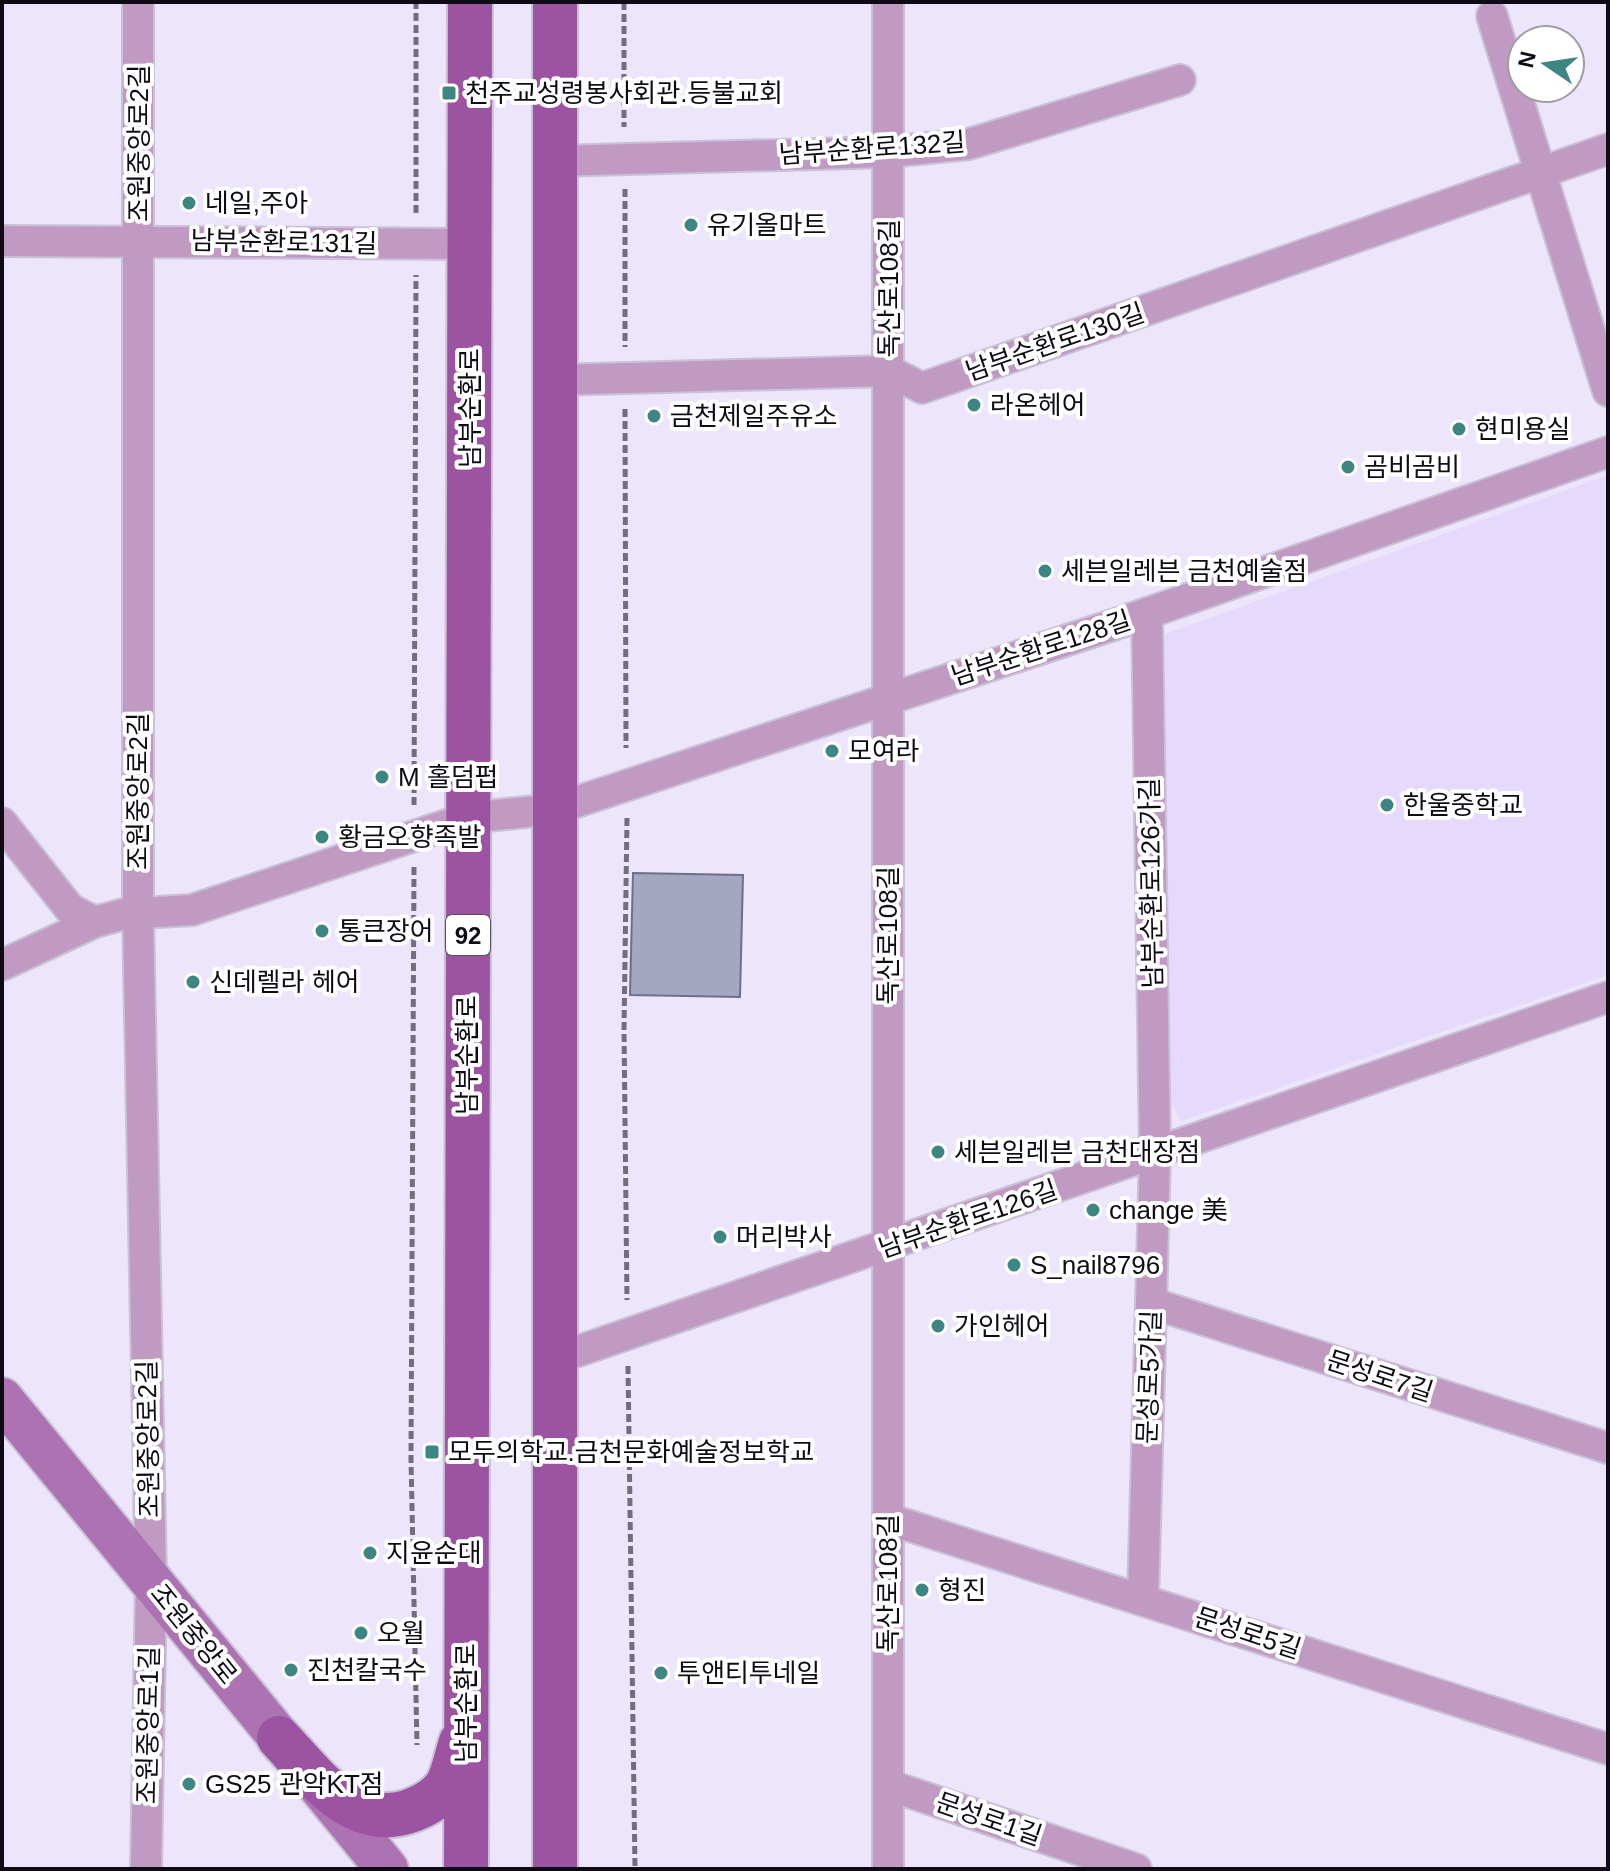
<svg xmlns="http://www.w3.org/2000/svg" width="1610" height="1871" font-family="Arial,'Noto Sans KR',sans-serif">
  <rect width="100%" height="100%" fill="#ede5fb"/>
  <path fill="#e6dafc" d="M1608 475V975L1181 1121 1169 1100 1165 634Z"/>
  <path fill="#a4a7c1" stroke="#6d7088" stroke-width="2" d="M633 873 743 875 740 997 630 995Z"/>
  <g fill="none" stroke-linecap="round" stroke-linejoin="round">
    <defs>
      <path id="street" d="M138 2V914L151 1581 146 1869
        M1492 16 1608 391
        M555 161 888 152 969 144 1180 80
        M2 241 471 244
        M555 380 889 371 922 388 1608 149
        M2 823 70 909 95 922
        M2 965 95 922 124 914 192 910 468 818 555 809 1116 624 1608 452
        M1151 1303 1608 1448
        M555 1359 1608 997
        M888 1519 1608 1749
        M1143 1599 1155 1154 1147 613
        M888 1785 1136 1869
        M888 1869V2"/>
      <path id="secondary" d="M2 1399 387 1869"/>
      <path id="primary" d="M555 2V1869
        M279 1738C313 1774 351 1829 407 1812 419 1808 435 1800 444 1789 453 1778 456 1756 461 1742
        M466 1869 470 2"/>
    </defs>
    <use href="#street" stroke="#c9c2d6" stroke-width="34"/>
    <use href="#secondary" stroke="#c9c2d6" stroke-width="46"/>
    <use href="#primary" stroke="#c9c2d6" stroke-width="48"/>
    <path stroke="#736e7d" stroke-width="5" stroke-dasharray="8 4" stroke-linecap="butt" d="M624 2V127
      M625 189V347
      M416 213V2
      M625 409 626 748
      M414 805 416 275
      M627 818 624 1029 627 1300
      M414 867 411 1459 417 1745
      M628 1366 635 1869"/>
    <use href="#street" stroke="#c19ac4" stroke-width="30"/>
    <use href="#secondary" stroke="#ac72b1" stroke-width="42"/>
    <use href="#primary" stroke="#9c54a2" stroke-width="44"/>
  </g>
  <g fill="#3e8683" stroke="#fff" stroke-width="3">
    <rect x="441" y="85" width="16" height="16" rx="4"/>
    <circle cx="189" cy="203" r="8"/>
    <circle cx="691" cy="225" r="8"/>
    <circle cx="974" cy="405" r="8"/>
    <circle cx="654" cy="416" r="8"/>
    <circle cx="1459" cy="429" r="8"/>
    <circle cx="1348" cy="467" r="8"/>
    <circle cx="1045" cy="571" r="8"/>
    <circle cx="832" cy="751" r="8"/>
    <circle cx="382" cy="777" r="8"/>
    <circle cx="1387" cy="805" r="8"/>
    <circle cx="322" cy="837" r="8"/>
    <circle cx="322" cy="931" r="8"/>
    <circle cx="193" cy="982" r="8"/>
    <circle cx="938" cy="1152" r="8"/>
    <circle cx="1093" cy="1210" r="8"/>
    <circle cx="720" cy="1237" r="8"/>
    <circle cx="1014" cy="1265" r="8"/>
    <circle cx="938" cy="1326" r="8"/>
    <rect x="424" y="1444" width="16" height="16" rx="4"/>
    <circle cx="370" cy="1553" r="8"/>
    <circle cx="922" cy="1590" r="8"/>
    <circle cx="361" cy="1633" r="8"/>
    <circle cx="291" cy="1670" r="8"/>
    <circle cx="661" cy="1673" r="8"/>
    <circle cx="189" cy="1784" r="8"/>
  </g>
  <g text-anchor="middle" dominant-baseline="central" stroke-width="8" stroke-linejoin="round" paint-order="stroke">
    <rect fill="#fff" stroke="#56545a" stroke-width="2" x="446" y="915" width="44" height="40" rx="6"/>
    <g font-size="24" font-weight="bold" fill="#0e0b14">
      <text x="468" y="935">92</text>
    </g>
    <g font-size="26" fill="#0e0b14" stroke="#fff" text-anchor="start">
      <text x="465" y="93">천주교성령봉사회관.등불교회</text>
      <text x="205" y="203">네일,주아</text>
      <text x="707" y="225">유기올마트</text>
      <text x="990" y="405">라온헤어</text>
      <text x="670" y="416">금천제일주유소</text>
      <text x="1475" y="429">현미용실</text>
      <text x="1364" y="467">곰비곰비</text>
      <text x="1061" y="571">세븐일레븐 금천예술점</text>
      <text x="848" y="751">모여라</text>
      <text x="398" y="777">M 홀덤펍</text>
      <text x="1403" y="805">한울중학교</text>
      <text x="338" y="837">황금오향족발</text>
      <text x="338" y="931">통큰장어</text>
      <text x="209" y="982">신데렐라 헤어</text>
      <text x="954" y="1152">세븐일레븐 금천대장점</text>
      <text x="1109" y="1210">change 美</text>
      <text x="736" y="1237">머리박사</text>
      <text x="1030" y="1265">S_nail8796</text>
      <text x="954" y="1326">가인헤어</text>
      <text x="448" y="1452">모두의학교.금천문화예술정보학교</text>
      <text x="386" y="1553">지윤순대</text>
      <text x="938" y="1590">형진</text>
      <text x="377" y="1633">오월</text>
      <text x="307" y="1670">진천칼국수</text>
      <text x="677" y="1673">투앤티투네일</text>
      <text x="205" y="1784">GS25 관악KT점</text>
    </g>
    <g font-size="26" fill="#0e0b14" stroke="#fff">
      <text transform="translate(139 143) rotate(-90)">조원중앙로2길</text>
      <text transform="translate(872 148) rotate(-4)">남부순환로132길</text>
      <text transform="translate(284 242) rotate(1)">남부순환로131길</text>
      <text transform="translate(889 288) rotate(-90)">독산로108길</text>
      <text transform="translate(1055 342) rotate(-19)">남부순환로130길</text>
      <text transform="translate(470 408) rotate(-90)">남부순환로</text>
      <text transform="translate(1041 648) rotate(-18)">남부순환로128길</text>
      <text transform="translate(138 791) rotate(-90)">조원중앙로2길</text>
      <text transform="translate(1151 883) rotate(-91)">남부순환로126가길</text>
      <text transform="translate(888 935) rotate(-90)">독산로108길</text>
      <text transform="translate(467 1055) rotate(-90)">남부순환로</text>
      <text transform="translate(968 1219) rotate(-19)">남부순환로126길</text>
      <text transform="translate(1380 1376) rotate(18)">문성로7길</text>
      <text transform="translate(1149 1377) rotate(-88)">문성로5가길</text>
      <text transform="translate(148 1439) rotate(-91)">조원중앙로2길</text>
      <text transform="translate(888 1583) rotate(-90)">독산로108길</text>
      <text transform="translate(1248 1633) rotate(18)">문성로5길</text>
      <text transform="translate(194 1634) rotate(51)">조원중앙로</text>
      <text transform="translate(466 1703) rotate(-90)">남부순환로</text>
      <text transform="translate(148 1725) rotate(-89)">조원중앙로1길</text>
      <text transform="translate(989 1819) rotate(19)">문성로1길</text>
    </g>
  </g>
  <rect width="1610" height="1871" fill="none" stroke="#0e0b14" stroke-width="8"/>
  <g transform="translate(1546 64) rotate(283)"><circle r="38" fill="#ffffff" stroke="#9f9da1" stroke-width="2"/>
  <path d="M0-6L14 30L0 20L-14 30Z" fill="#3e8683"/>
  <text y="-12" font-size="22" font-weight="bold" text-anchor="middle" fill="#0e0b14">N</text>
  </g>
</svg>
